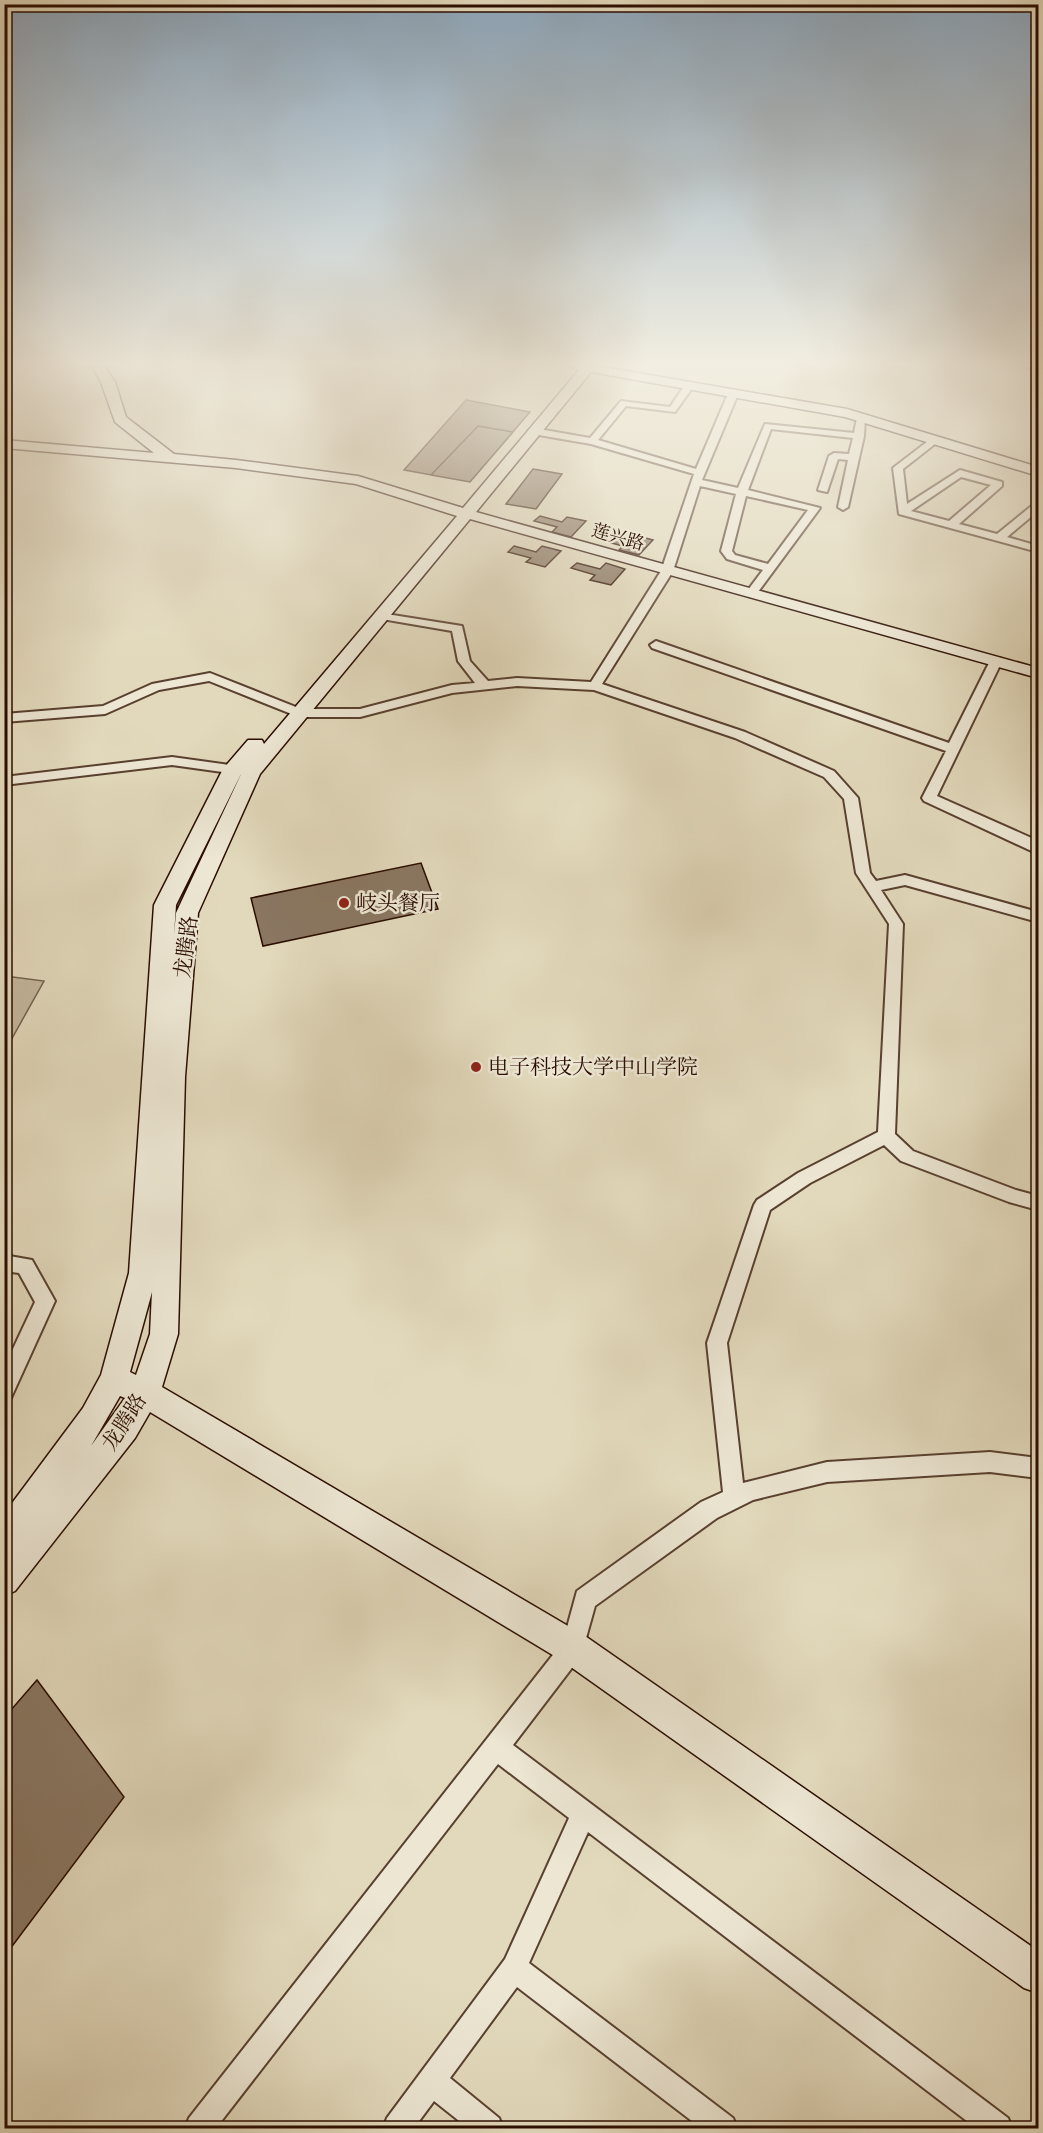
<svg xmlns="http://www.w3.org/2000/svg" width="1043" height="2133" font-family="'IM FELL Great Primer','Noto Serif SC',serif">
  <rect width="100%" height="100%" fill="#e2d9bc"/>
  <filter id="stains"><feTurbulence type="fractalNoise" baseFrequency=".00333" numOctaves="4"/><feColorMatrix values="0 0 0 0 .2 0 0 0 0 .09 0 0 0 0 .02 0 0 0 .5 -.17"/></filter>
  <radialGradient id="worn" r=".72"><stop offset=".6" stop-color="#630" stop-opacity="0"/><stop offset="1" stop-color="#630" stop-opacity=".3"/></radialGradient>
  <path fill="#c3b69c" stroke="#77624e" stroke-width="1.5" d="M5 976 44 981 5 1051 4 976Z"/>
  <path fill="#8a7762" stroke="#2b0d00" stroke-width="1.5" d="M466 400 530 412 470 482 404 470Z
    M478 426 513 432 470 482 431 475Z
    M533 469 562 474 536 509 506 504Z
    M540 516 562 522 567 517 586 521 571 537 552 532 557 527 534 521Z
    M606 534 629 540 634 535 653 540 639 555 619 550 623 546 600 540Z
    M514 546 536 552 542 546 561 551 545 567 526 562 531 558 508 552Z
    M577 563 600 569 606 563 625 569 611 585 590 580 595 575 571 568Z
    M421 863 438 909 263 946 251 898Z
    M37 1680 124 1797 4 1957V1718Z"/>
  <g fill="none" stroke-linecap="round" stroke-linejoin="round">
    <defs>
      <path id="street" d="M685 385 693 387 675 412 626 406 598 440 696 469 728 394 736 392 738 394 702 480 738 488 765 424 854 433 857 418 865 416 864 436 848 507 843 510 838 507 848 460 838 459 827 492 818 490 829 456 834 453 849 454 853 438 771 429 748 490 820 508 755 596 751 597 745 594 763 570 727 559 721 551 736 494 700 486 673 571 602 684 745 732 834 771 858 798 870 873 876 881 905 875 1038 912V922L905 885 881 890 903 924 895 1134 913 1151 1016 1190 1038 1196V1210L1009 1202 901 1161 884 1145 810 1183 770 1210 727 1343 743 1483 827 1462 990 1452 1038 1458V1478L990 1472 827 1482 753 1500 717 1518 595 1606 581 1656 513 1745 1008 2118 1012 2128H976L588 1832 529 1963 733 2118 737 2128H701L517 1987 450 2078 499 2118 503 2128H468L434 2101 414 2128H383L387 2118 505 1959 569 1818 498 1764 216 2128H185L189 2118 563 1642 577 1591 701 1502 723 1492 707 1343 754 1205 757 1200 798 1173 878 1132 889 924 856 873 844 799 824 777 735 738 594 690 517 686 452 693 360 717H299L209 681 159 690 105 714 4 722V714L103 706 152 684 210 673 301 709H360L452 685 475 683 458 661 452 631 376 618V614L380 613 462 626 470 661 488 681 517 678 591 682 661 571 694 474 591 444 533 434 528 431 533 428 590 438 621 401 670 407ZM746 496 808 510 768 564 735 555 732 551Z
        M932 438 940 440 903 469 907 504 960 470 1002 482V486L959 524 997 534 1034 504 1038 503V511L1007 537 1038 546V552L899 514 893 468ZM961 477 991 485 949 521 911 511Z
        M656 641 949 743 990 661 992 658H1000L1002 661 937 796 1036 840 1038 842V854L924 801 922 798 946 751 652 648 650 645Z
        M172 757 244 767 251 771 244 775 172 765 4 785V777Z
        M4 1255 32 1260 55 1301 11 1398 4 1400V1368L35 1302 19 1273 4 1271Z"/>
      <path id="secondary" d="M90 363H102L115 382 126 417 174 454 236 460 358 476 463 508 579 370 570 366 574 363H598L597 366 847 409 1038 467V476L845 417 591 372 476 512 1038 668V678L470 519 260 774 198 913 185 1077 178 1334 162 1387 585 1636 1038 1951V1993L1024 1988 561 1660 150 1412 135 1438 15 1591 4 1596V1514L83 1408 101 1375 129 1273 154 905 223 769 248 740H262L264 744 457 516 356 484 236 468 4 448V440L154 453 115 422 101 382ZM243 770 176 913 174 935 176 905ZM152 1292 150 1334 136 1375 130 1372ZM120 1396 125 1398 91 1446Z"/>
      <path id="primary" d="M1021 363H1038V370L1023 366Z"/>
    </defs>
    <use href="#street" stroke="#59402f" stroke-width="4"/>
    <use href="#secondary" stroke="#2b0d00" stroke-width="3"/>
    <use href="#primary" stroke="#2b0d00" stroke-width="3"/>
    <use href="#street" fill="#ece6d3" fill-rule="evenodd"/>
    <use href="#secondary" fill="#ece6d3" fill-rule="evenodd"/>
    <use href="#primary" fill="#e2d9bc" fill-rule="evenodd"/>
  </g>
  <linearGradient id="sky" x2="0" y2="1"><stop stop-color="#8da7bd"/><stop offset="0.55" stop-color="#f2eee1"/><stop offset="1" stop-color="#f2eee1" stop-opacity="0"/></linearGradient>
  <rect width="1043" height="661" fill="url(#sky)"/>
  <g fill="#8f2418" stroke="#ece6d3" stroke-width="2">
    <circle cx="344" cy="903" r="6"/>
    <circle cx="476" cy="1067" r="6"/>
  </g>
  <g text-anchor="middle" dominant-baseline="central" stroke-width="5" stroke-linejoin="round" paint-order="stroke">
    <g font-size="18" fill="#2b0d00" stroke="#ece6d3">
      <text transform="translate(618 537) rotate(16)">莲兴路</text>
    </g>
    <g font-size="21" fill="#2b0d00" stroke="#ece6d3" text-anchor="start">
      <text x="356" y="903">岐头餐厅</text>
      <text x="488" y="1067">电子科技大学中山学院</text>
    </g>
    <g font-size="21" fill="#2b0d00" stroke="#ece6d3">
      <text transform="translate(186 947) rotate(-83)">龙腾路</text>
      <text transform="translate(124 1422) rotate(-57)">龙腾路</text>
    </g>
  </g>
  <rect width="1043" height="2133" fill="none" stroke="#e2d9bc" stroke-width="24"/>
  <rect x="6" y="6" width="1031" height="2121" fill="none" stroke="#2b0d00" stroke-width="3"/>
  <rect x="12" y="12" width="1019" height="2109" fill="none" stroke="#2b0d00" stroke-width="1.5"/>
  <rect width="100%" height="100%" filter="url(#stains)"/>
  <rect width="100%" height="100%" fill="url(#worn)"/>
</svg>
